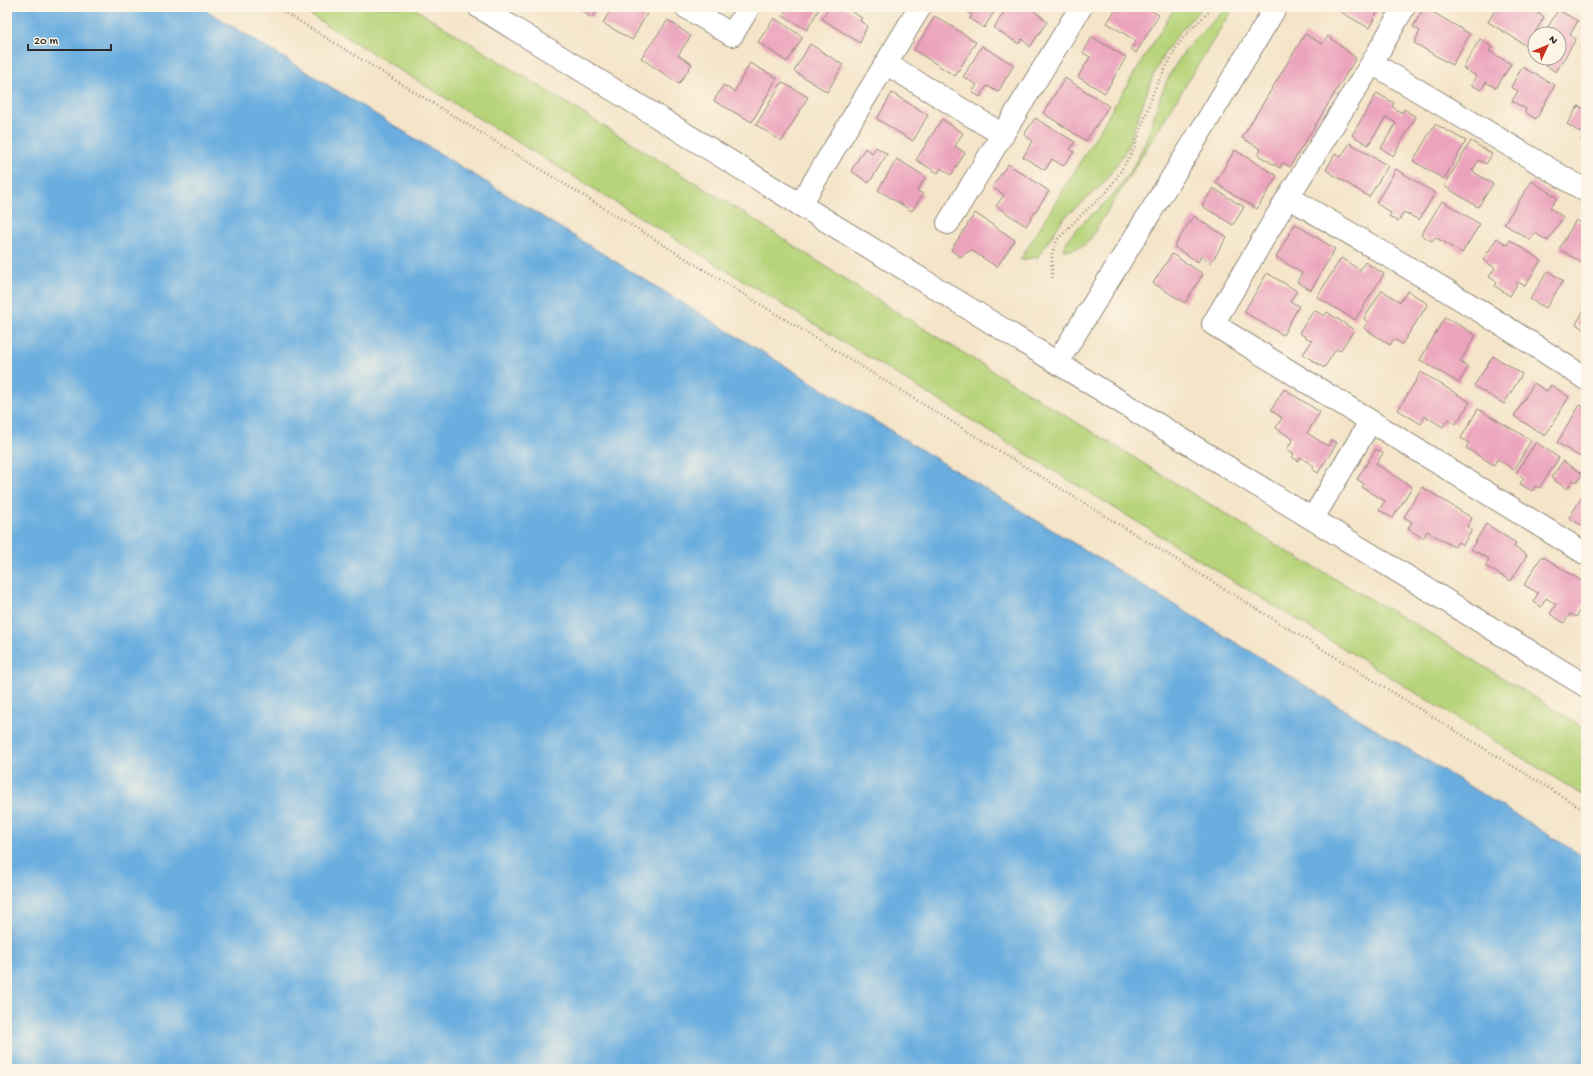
<svg xmlns="http://www.w3.org/2000/svg" width="1593" height="1076" font-family="'Gochi Hand',sans-serif">
  <rect width="100%" height="100%" fill="#fcf5e5"/>
  <filter id="ink" filterUnits="userSpaceOnUse"><feTurbulence type="fractalNoise" baseFrequency=".025" numOctaves="2"/><feDisplacementMap in="SourceGraphic" scale="8" xChannelSelector="R" yChannelSelector="G"/><feConvolveMatrix kernelMatrix="1 2 1 2 8 2 1 2 1" color-interpolation-filters="sRGB"/></filter>
  <filter id="wash" filterUnits="userSpaceOnUse"><feTurbulence type="fractalNoise" baseFrequency=".012" numOctaves="4" result="noise"/><feDisplacementMap in="SourceGraphic" scale="16" xChannelSelector="R" yChannelSelector="G"/><feGaussianBlur stdDeviation="0.9" result="paint"/><feColorMatrix in="noise" values="0 0 0 0 0 0 0 0 0 0 0 0 0 0 0 0 0 1.4 0 .05"/><feComposite in="paint" operator="in"/></filter>
  <g filter="url(#wash)">
    <rect width="100%" height="100%" fill="#f4e4c8"/>
    <path fill="#b7d47a" stroke="#718052" d="M297 7H412L750 217 869 295 1286 551 1423 629 1586 729V797Z
      M1175 7H1203L1181 30 1164 54 1152 78 1127 148 1115 167 1103 184 1063 219 1038 257 1020 260Z
      M1227 7H1234L1089 241C1083 247 1072 251 1063 250 1069 229 1102 209 1115 192 1127 177 1138 160 1145 142 1154 118 1160 92 1173 69 1186 45 1208 27 1227 7Z"/>
    <path fill="#6aaedf" stroke="#4a6c85" d="M7 7H201L1586 858V1069H7Z"/>
    <g id="blocks">
      <path fill="#eba3bc" d="M576 7H600L592 18Z
        M612 7H640L648 12 632 40 603 23Z
        M781 7H820L807 30 783 16 786 10Z
        M829 7H844L862 18 860 21 867 26 860 43 822 19Z
        M959 7H997L984 28 970 19 972 15Z
        M1007 7H1028L1037 13 1047 22 1030 47 1022 39 1019 44 994 28Z
        M1117 7H1145L1159 15 1136 53 1131 49 1136 41 1107 23Z
        M1332 7H1380L1369 28Z
        M1424 7 1470 34 1452 65 1414 43 1420 31 1413 27Z
        M1497 7H1528L1544 17 1527 46 1488 22Z
        M1558 10 1578 21 1570 35 1576 39 1556 72 1531 56 1535 49V58H1559V34H1544Z
        M935 16 976 42 955 76 914 50Z
        M774 18 803 37 787 62 758 42Z
        M668 20 691 36 678 55 692 64 679 84 641 58Z
        M1305 34 1322 44 1328 36 1356 58 1290 167 1283 163 1280 168 1258 155 1261 149 1242 138Z
        M1092 37 1126 57 1105 93 1078 77 1090 57 1083 53Z
        M1480 39 1492 47 1489 51 1511 64 1496 88 1486 82 1481 90 1471 85 1476 76 1463 68Z
        M810 44 843 65 827 92 794 71Z
        M982 46 1014 65 998 92 987 86 980 97 972 92 977 85 963 77Z
        M750 63 777 78 752 122 714 101 723 85 734 92Z
        M1522 67 1555 85 1536 119 1525 112 1526 109 1512 101 1518 91 1511 87Z
        M1065 78 1109 106 1086 141 1043 113Z
        M782 82 808 97 782 141 756 125Z
        M892 93 928 115 913 141 877 119Z
        M1377 93 1394 103 1392 107 1402 113 1404 109 1416 117 1393 156 1381 148 1396 123 1386 117 1368 145 1352 135Z
        M1578 106 1586 110V143L1581 140 1584 135 1567 124Z
        M1035 118 1075 142 1070 149 1074 152 1063 166 1052 159 1045 170 1023 157 1033 141 1024 135Z
        M942 119 963 133 955 146 965 153 951 175 941 168 938 173 916 160Z
        M1435 124 1466 141 1444 179 1413 161Z
        M1471 141 1492 154 1486 164 1479 160 1472 171 1493 184 1478 207 1444 186Z
        M1350 143 1388 166 1369 197 1326 170 1335 154 1341 157Z
        M876 147 887 154 869 183 851 171 865 148 872 153Z
        M1235 150 1277 176 1257 209 1215 183Z
        M897 159 926 177 917 191 923 194 912 211 878 190Z
        M1008 164 1049 191 1026 226 996 206 1004 195 992 187Z
        M1396 169 1435 193 1419 220 1404 212 1398 222 1389 216 1391 213 1376 203Z
        M1532 181 1557 198 1550 208 1563 217 1548 241 1535 233 1530 240 1504 224Z
        M1213 188 1244 207 1233 225 1202 206Z
        M1442 201 1480 224 1462 253 1435 237 1432 241 1421 235Z
        M975 213 1015 240 997 267 971 250 960 257 951 250Z
        M1193 216 1227 237 1211 263 1201 256 1198 262 1174 247Z
        M1576 220 1586 226V265L1559 249Z
        M1295 224 1335 249 1311 290 1297 282 1302 273 1276 257Z
        M1497 238 1507 245 1510 240 1541 260 1525 286 1518 282 1510 296 1495 286 1497 282 1489 277 1495 268 1483 260Z
        M1172 254 1203 274 1185 303 1153 283Z
        M1341 258 1360 270 1365 262 1384 274 1355 320 1317 297Z
        M1548 271 1563 281 1546 308 1530 299Z
        M1267 273 1297 291 1290 301 1299 306 1283 335 1244 312Z
        M1382 290 1400 302 1408 291 1428 304 1402 344 1394 339 1390 345 1364 328 1368 322 1364 319Z
        M1586 307V331L1576 324Z
        M1314 310 1324 316 1327 312 1354 330 1340 351 1336 349 1324 368 1303 354 1312 341 1299 333Z
        M1445 317 1476 335 1460 362 1468 367 1459 383 1420 360Z
        M1493 356 1522 374 1504 404 1474 386Z
        M1421 372 1470 402 1456 424 1448 419 1443 427 1425 416 1421 424 1398 410Z
        M1534 383 1547 391 1551 385 1569 397 1545 436 1514 416Z
        M1284 389 1320 412 1307 433 1328 446 1331 440 1337 443 1318 473 1312 469 1314 466 1300 457 1298 461 1292 457 1294 454 1287 449 1293 439 1276 428 1282 418 1271 410Z
        M1580 405 1586 408V460L1557 443Z
        M1478 409 1531 440 1514 470 1497 459 1494 465 1466 448 1469 443 1461 438Z
        M1536 442 1559 458 1539 488 1535 486 1532 491 1520 484 1524 478 1516 473Z
        M1376 449 1383 453 1376 464 1412 487 1393 518 1379 510 1385 501 1362 487 1364 484 1357 479Z
        M1563 461 1582 474 1577 482 1573 480 1567 489 1551 478Z
        M1422 487 1472 518 1467 527 1472 530 1463 545 1458 542 1454 547 1427 531 1423 538 1408 529 1412 522 1404 517Z
        M1586 490V517L1581 525 1569 518Z
        M1486 524 1516 543 1514 547 1527 555 1511 581 1485 566 1489 559 1471 549Z
        M1542 556 1586 584V600L1576 617 1570 614 1564 623 1550 614 1556 604 1546 598 1541 607 1533 602 1538 593 1524 585Z"/>
    </g>
  </g>
  <g filter="url(#ink)">
    <use href="#blocks" fill-opacity="0" stroke="#90887a" stroke-width="1"/>
    <g fill="none" stroke-linecap="round" stroke-linejoin="round">
      <defs>
        <path id="minor" d="M686 7 732 35 749 7
          M1404 7 1372 63 1288 197 1213 324 1586 554
          M1372 63 1586 191
          M887 64 1003 135
          M1288 197C1389 256 1489 314 1586 379
          M800 205 920 7
          M948 223 1081 7
          M1313 518 1370 422"/>
        <path id="tertiary" d="M479 7 1116 399 1586 686
          M1057 363 1202 129 1276 7"/>
      </defs>
      <use href="#minor" stroke="#90887a" stroke-width="24"/>
      <use href="#tertiary" stroke="#90887a" stroke-width="24"/>
      <path stroke="#90887a" stroke-width="2.5" stroke-dasharray="1 3" stroke-linecap="butt" d="M276 7 1586 811
        M1052 278V253L1058 239 1081 215 1106 193 1117 177 1134 149 1155 88 1179 43 1190 30 1214 7"/>
      <use href="#minor" stroke="#fff" stroke-width="22"/>
      <use href="#tertiary" stroke="#fff" stroke-width="22"/>
    </g>
  </g>
  <rect width="1593" height="1076" fill="none" stroke="#fcf5e5" stroke-width="24"/>
  <g transform="translate(1547 46) rotate(46)"><circle r="19" fill="#fcf5e5" stroke="#a8a49b"/>
  <path d="M0-3L7 15L0 10L-7 15Z" fill="#c8321e"/>
  <text y="-6" font-size="11" font-weight="bold" text-anchor="middle" fill="#2b2b2b">N</text>
  </g>
  <path d="M28 44v6h83v-6" fill="none" stroke="#2b2b2b" stroke-width="2"/>
  <text x="34" y="44" font-size="12" fill="#2b2b2b" stroke="#fcf5e5" stroke-width="3" paint-order="stroke">20 m</text>
</svg>
